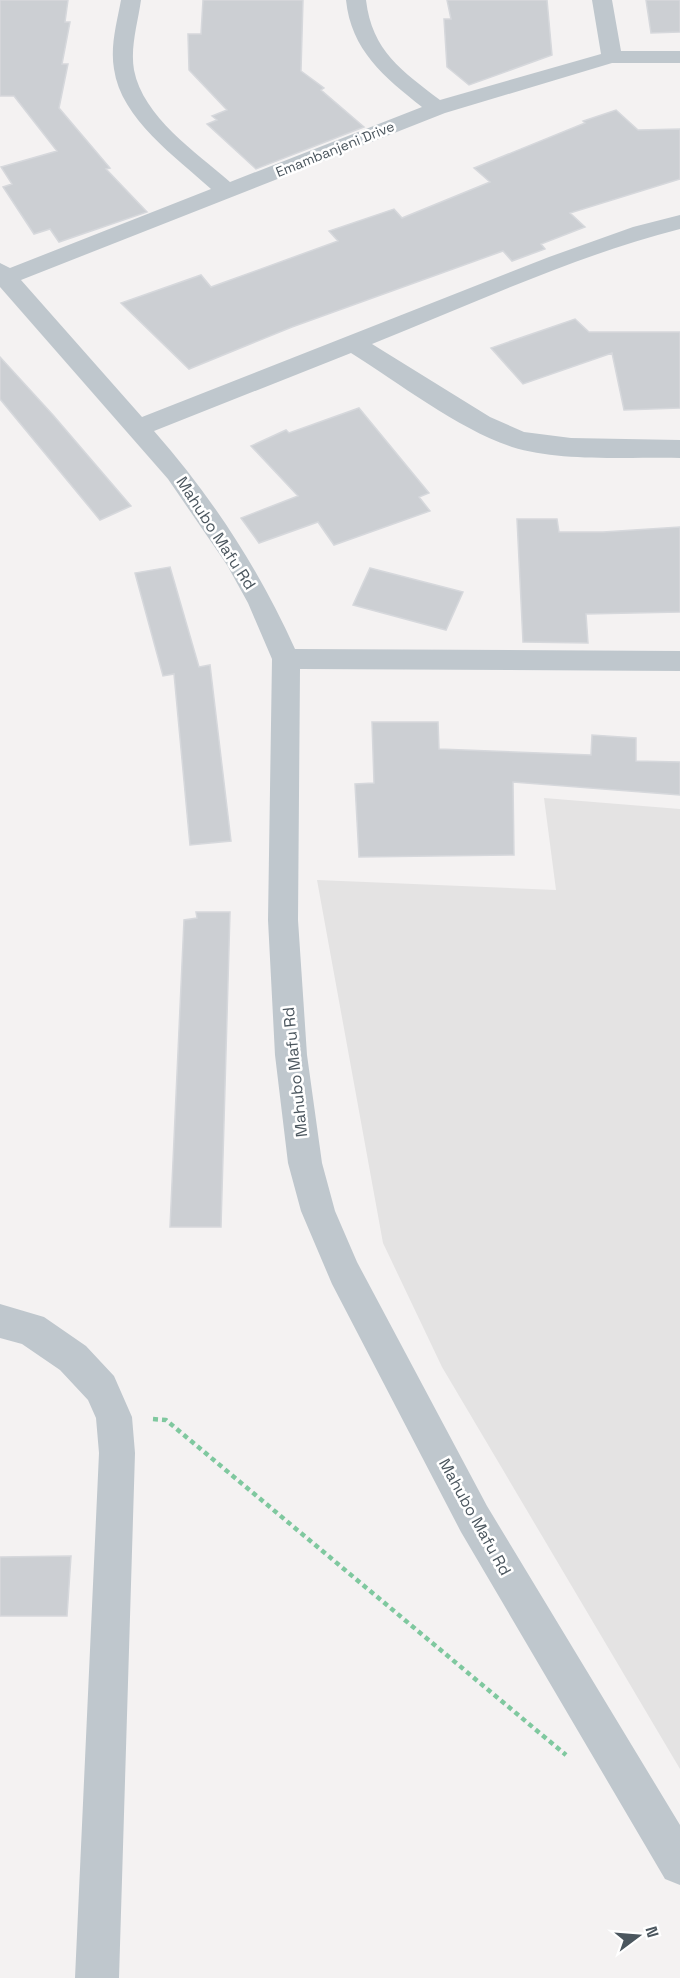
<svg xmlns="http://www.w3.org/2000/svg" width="680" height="1978" font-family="'Space Grotesk',sans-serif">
  <rect width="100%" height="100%" fill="#f4f2f2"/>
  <path fill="#e4e3e3" d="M544 798 680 809V1769L442 1367 383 1243 317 880 556 890Z"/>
  <path fill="#cccfd3" stroke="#d6d8dc" stroke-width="1.5" d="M0 0H68L65 22H70L62 64H68L59 108 110 168 106 169 147 212 59 242 50 229 34 234 3 187 12 184 1 167 57 151 14 96H0Z
    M203 0H303L301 71 324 88 321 90 364 127 256 169 207 124 217 120 212 116 227 110 189 70 188 34H201Z
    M447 0H547L552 55 469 85 447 67 444 19H451Z
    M646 0H680V32L651 33Z
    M616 110 638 130 680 129V179L570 213 585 227 541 244 545 249 512 261 503 251 292 327 189 369 121 303 201 275 211 287 338 241 329 231 394 209 402 218 490 182 474 168 585 123 583 121Z
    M575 319 589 332H680V408L624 410 612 353 523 384 491 348Z
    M0 357 53 415 131 506 100 520 0 399Z
    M359 408 429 493 419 497 430 511 334 545 318 522 259 543 241 518 298 496 251 446 286 430 289 433Z
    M517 519H557L559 532H603L680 527V612L586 614 588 643 523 642Z
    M170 567 199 667 210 665 231 841 190 845 174 674 163 676 135 573Z
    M370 568 463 592 446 630 353 605Z
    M372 722H438L439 749 591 755 592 735 636 738V761L680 762V795L513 782 514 855 359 857 355 784 374 783Z
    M196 912H230L221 1227H170L184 920 197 918Z
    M71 1556 67 1616H0V1557Z"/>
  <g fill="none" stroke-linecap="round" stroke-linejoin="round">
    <path stroke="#7fc89f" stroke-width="4.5" stroke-dasharray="5 4" stroke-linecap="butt" d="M153 1419 166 1420 566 1755"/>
    <path fill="#bfc7cd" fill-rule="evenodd" d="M121 0H141C138 22 130 47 134 70 143 117 196 152 230 182L422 107C384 77 351 50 346 0H366C372 51 402 71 440 100L601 54 592 0H612L621 51H680V63H612L445 113 21 280 142 417 549 257 633 227 680 215V229C574 256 473 304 372 344L490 417 524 432 571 438 680 440V458C630 457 559 462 512 447 458 429 399 383 351 353L154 431C212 497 259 569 295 649L680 651V671L300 669 298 920 307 1055 322 1163 335 1211 357 1262 487 1506 680 1825V1885L665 1879 461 1532 332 1284 301 1211 288 1163 275 1055 268 920 272 659 248 603 227 565 168 479 0 287V263L10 268 211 189C176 157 121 119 114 69 110 46 117 22 121 0Z
      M0 1304 44 1317 86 1346 114 1376 132 1417 135 1453 119 1978H75L99 1453 96 1418 88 1400 60 1370 22 1344 0 1338Z"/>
  </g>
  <g text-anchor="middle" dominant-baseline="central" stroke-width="5" stroke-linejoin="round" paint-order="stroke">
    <g font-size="14" fill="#4b565e" stroke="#fff">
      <text transform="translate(335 149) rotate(-22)">Emambanjeni Drive</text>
    </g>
    <g font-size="16" fill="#4b565e" stroke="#fff">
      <text transform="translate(216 533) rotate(57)">Mahubo Mafu Rd</text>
      <text transform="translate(295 1072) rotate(-96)">Mahubo Mafu Rd</text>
      <text transform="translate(475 1517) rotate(61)">Mahubo Mafu Rd</text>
    </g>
  </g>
  <g transform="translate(638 1936) rotate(74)" stroke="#ffffff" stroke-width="4.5" paint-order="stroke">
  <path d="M0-4.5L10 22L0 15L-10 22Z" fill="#4b565e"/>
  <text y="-9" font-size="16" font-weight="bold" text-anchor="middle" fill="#4b565e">N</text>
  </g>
</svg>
